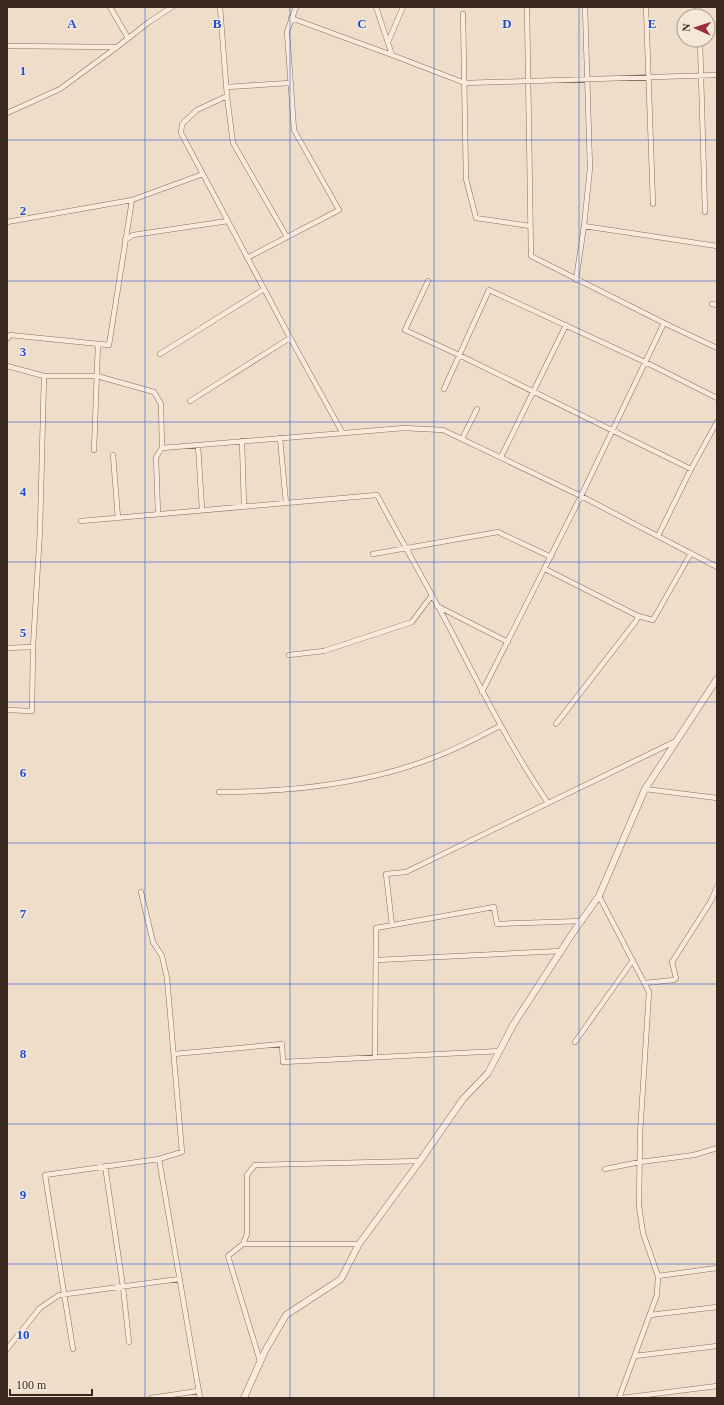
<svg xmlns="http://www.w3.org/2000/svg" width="724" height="1405" font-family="'Times New Roman',serif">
  <rect width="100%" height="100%" fill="#eeddc8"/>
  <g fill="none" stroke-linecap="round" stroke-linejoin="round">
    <defs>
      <path id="minor" d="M110 7 128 38
        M220 7 227 96 233 143 287 237
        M376 7 392 55 465 83 717 75
        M527 7 531 256 664 323 717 348
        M646 7 653 204
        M698 7 699 16
        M463 14 466 179 476 218 530 226
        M291 18 392 55
        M700 40 705 212
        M388 42 403 7
        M7 46 117 47
        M227 87 289 83
        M227 96 197 110 182 124 181 133 287 332 342 432
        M7 113 60 89 117 47 149 22 172 7
        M7 222 132 200 203 174
        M584 226 717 246
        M125 240 133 235 228 221
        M247 258 339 210 294 130 287 32 296 7
        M576 280 584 226 590 168 585 7
        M428 281 405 330 459 355 691 469
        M712 304 717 305
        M7 339 10 335 109 345 132 200
        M160 354 264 289
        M7 366 44 376H97L154 392 161 404 162 448
        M444 389 489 290 645 362 717 398
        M190 401 290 338
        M280 438 286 503
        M462 439 477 409
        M242 441 244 507
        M198 445 202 510
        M94 450 98 344
        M113 455 118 518
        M501 457 566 325
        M158 514 156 457 162 448 404 428 443 430 581 496 717 567
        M81 521 377 495C400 538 424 580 447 623 479 684 509 746 548 803
        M658 536 691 469 717 422
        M373 554 498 532 551 557
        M545 569 638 616 653 620 691 553
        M437 606 508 642
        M7 648 33 647 40 530 44 376
        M289 655 324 651 412 622 432 595
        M482 692 581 496 664 323
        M7 710 32 711 33 647
        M556 724 636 621 638 616
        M645 789 717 798
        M219 792C291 792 373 783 440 755 461 747 480 736 500 726
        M599 896 649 992 640 1134 639 1206 643 1233 658 1276 657 1295 619 1398
        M392 925 386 874 406 872 676 741
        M377 960 561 951
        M645 983 674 980 676 978 672 962 711 901 717 887
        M575 1042 633 960
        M174 1054 282 1044 283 1062 500 1051
        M375 1057 376 928 494 907 497 924 582 921
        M159 1159 200 1398
        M105 1166 123 1287 129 1342
        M605 1169 640 1162 694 1155 717 1148
        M243 1244 247 1234V1175L255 1165 420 1161
        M658 1276 717 1268
        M650 1315 717 1307
        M7 1349 40 1308 59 1295 179 1279
        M73 1349 45 1175 159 1159 182 1152 167 978 162 956 153 942 141 892
        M635 1356 717 1346
        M260 1361 228 1256 243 1244H359
        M151 1398 198 1391
        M622 1398 717 1386"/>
      <path id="tertiary" d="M244 1398 265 1351 286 1315 341 1279 359 1244 420 1161 463 1099 488 1073 513 1025 572 934 599 896 645 789 717 679"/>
    </defs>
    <use href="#minor" stroke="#8a6e5d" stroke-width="5.5"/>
    <use href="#tertiary" stroke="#8a6e5d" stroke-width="7"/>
    <use href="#minor" stroke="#f9ebdb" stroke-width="4.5"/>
    <use href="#tertiary" stroke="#f9ebdb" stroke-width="6"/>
  </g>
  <path fill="none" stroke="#1d4ed8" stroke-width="1" stroke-opacity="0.55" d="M145 7V1398M290 7V1398M434 7V1398M579 7V1398M7 140H717M7 281H717M7 422H717M7 562H717M7 702H717M7 843H717M7 984H717M7 1124H717M7 1264H717"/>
  <g font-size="13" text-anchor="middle" font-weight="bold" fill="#1d4ed8" stroke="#f6e8d7" stroke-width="3" stroke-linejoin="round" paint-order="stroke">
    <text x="72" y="28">A</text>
    <text x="217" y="28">B</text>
    <text x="362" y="28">C</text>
    <text x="507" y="28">D</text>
    <text x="652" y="28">E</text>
    <text x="23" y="75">1</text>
    <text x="23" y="215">2</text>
    <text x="23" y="356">3</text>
    <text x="23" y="496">4</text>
    <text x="23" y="637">5</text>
    <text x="23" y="777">6</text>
    <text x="23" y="918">7</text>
    <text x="23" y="1058">8</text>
    <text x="23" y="1199">9</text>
    <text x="23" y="1339">10</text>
  </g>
  <rect width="724" height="1405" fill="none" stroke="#3b2920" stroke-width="16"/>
  <g transform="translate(696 28) rotate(273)"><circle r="19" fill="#f6e8d7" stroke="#ab9c8e"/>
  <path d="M0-3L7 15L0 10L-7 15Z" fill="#982d3e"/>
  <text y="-6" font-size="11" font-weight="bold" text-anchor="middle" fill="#3b2920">N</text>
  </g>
  <path d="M10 1389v6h82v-6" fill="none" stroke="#3b2920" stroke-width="2"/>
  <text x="16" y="1389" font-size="12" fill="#3b2920" stroke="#f6e8d7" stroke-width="3" paint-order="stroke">100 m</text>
</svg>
